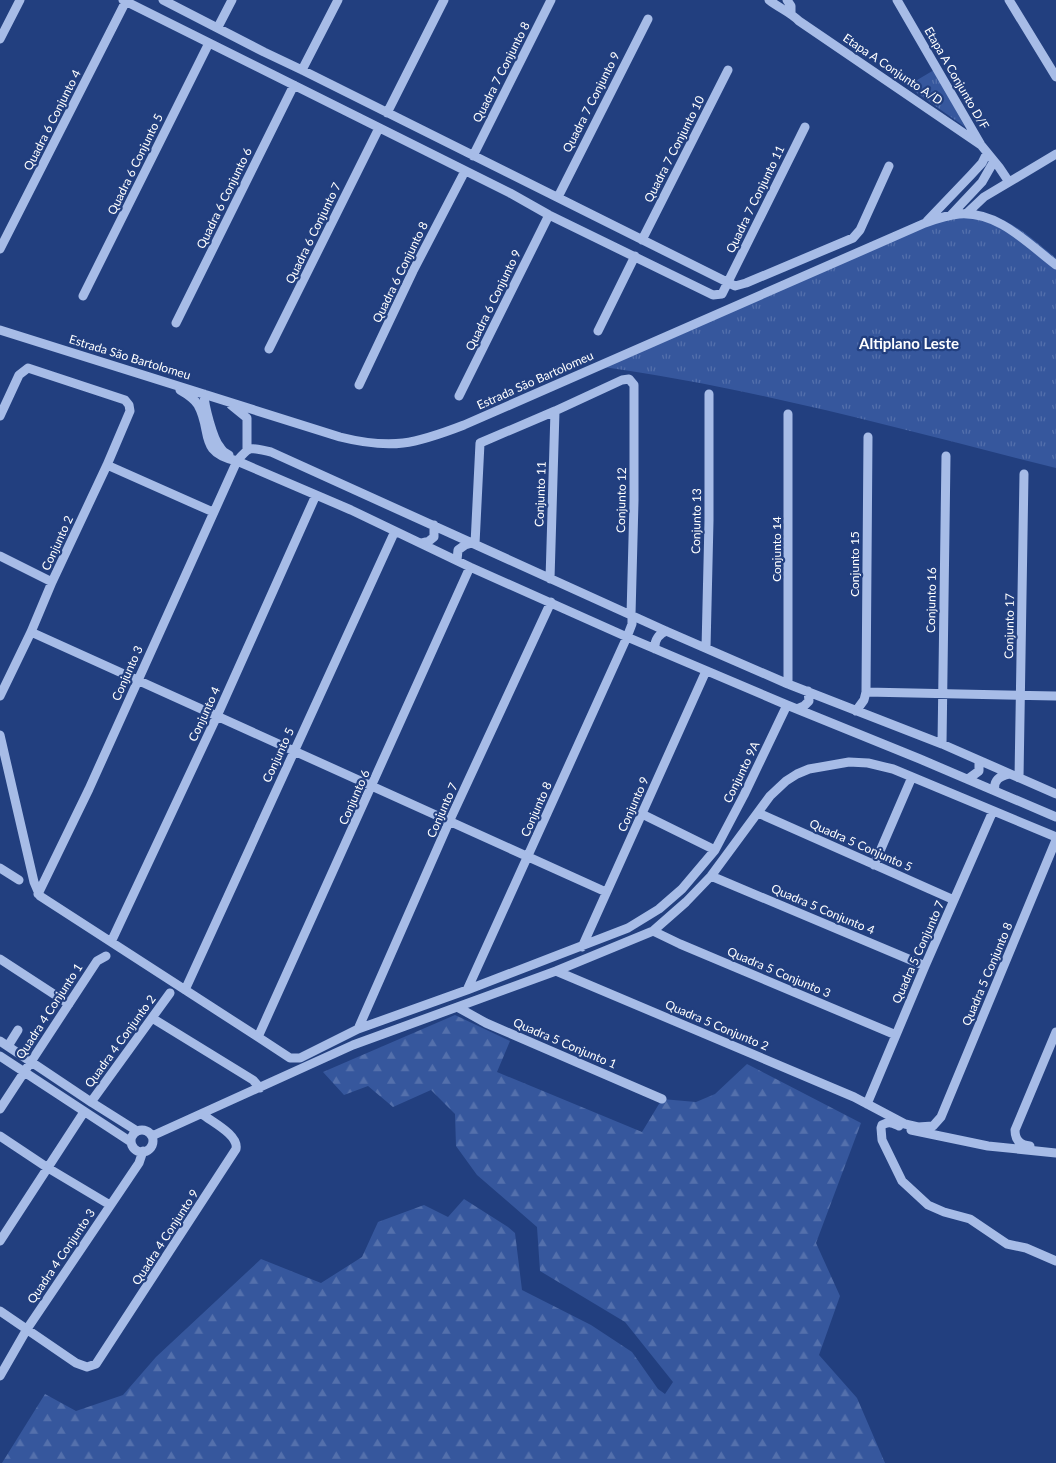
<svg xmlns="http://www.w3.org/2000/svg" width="1056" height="1463" font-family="Lato,sans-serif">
  <defs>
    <pattern id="forest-firs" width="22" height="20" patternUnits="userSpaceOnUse" patternTransform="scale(1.25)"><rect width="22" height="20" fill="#36579d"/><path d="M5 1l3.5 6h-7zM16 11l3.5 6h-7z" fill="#5470ac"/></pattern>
    <pattern id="park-tufts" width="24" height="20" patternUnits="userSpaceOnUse" patternTransform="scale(1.25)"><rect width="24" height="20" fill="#36579d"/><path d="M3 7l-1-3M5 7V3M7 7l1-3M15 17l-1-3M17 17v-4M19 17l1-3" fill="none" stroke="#5470ac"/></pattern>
  </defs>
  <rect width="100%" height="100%" fill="#223f7f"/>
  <path fill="url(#forest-firs)" d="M455 1015 510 1041 497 1072 642 1132 662 1099 696 1102 715 1094 747 1064 861 1123 816 1243 840 1296 819 1355 857 1398 885 1463H2L45 1394 76 1411 123 1395 156 1357 261 1259 321 1283 362 1257 378 1222 424 1205 448 1217 464 1199 508 1227 515 1233 522 1290 591 1325 632 1352 658 1389 665 1394 673 1382 625 1322 540 1271 537 1227 477 1175 456 1146 455 1114 431 1090 393 1107 368 1086 344 1095 323 1072Z"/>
  <path fill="url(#park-tufts)" d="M934 70 965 127 907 86Z
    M978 212C1013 219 1029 237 1056 258V468C904 430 751 387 596 366L945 214Z"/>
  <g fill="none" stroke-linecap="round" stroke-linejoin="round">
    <path stroke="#a7bce7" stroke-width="9" d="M123 0 510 193 549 215 713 295 722 294 805 127
      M163 0 264 52 302 70 735 286 746 283 853 238 860 230 889 166
      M769 0C779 8 790 12 799 21L981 145
      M787 0 791 6V13
      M897 0 981 145 999 167 1009 182
      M1009 0 1056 77
      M218 27 232 0
      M0 39 20 0
      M302 70 338 0
      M387 113 444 0
      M473 156 551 0
      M558 197 648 19
      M966 214 984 197 1056 154
      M951 215 982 182 994 161
      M927 221 971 175 982 163 987 153
      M642 240 728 70
      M0 249 126 1
      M83 296 209 43
      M176 323 294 85
      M0 330 340 437C392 450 415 444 464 425L925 223C936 219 947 215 959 214 998 211 1027 243 1056 265
      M598 331 635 256
      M269 349 379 128
      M359 385 413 271 465 171
      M180 390C187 394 194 398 198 405 213 432 197 452 237 461L351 510 470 567 627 637 787 705 920 759 1056 817
      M204 394C204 405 213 439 220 447 222 451 225 453 229 455
      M459 396 549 215
      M231 405 247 418V449
      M788 414V684
      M0 416 19 375 28 368 125 400 129 405 130 411 107 465 52 582 31 632 0 696
      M107 465 213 512
      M421 543 429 541 434 537V525
      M475 544 480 443 555 411 622 380 629 379 634 385V501L631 615
      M0 556 52 582
      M457 560 458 550 465 545 472 543
      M550 579 555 411
      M31 632 606 892
      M706 648 709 521V394
      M655 649C654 640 659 634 666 631
      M866 692 1056 696
      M797 709 804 706 809 701 808 691
      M856 711 864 700 866 692 868 437
      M0 735 34 882 40 896 258 1037 290 1058H300L358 1029 467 990 628 928 659 909 682 889 715 850 744 795 787 705
      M942 744 946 456
      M1019 778 1024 474
      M968 779 979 771V761
      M995 791C993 780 1000 776 1009 774
      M758 813 954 900
      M642 814 715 850
      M874 865 912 777
      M0 868 19 880
      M711 876 925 966
      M38 894 89 789 237 461C251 444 251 448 271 452L666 631 788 684 942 744 1056 794
      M653 931 680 944 896 1035
      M111 942 217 716 316 495
      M582 947 706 671
      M0 959 69 1004
      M556 971 854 1097 905 1124 918 1127 933 1126 941 1117 1056 840
      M185 990 395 531
      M467 990 627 637 632 624V616
      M459 1008 486 1023 662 1099
      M152 1018 253 1080 260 1088
      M358 1029 449 822 551 602
      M258 1037 470 567
      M0 1041 91 1102 137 1131
      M8 1046 18 1030
      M0 1056 131 1142
      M91 1102 170 993
      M867 1104 925 966 993 811
      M0 1109 97 961 106 956
      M899 1126C892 1123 889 1121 882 1125L881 1128 882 1140 902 1181 928 1205 944 1212 970 1219 1007 1244 1026 1248 1056 1261
      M911 1130 988 1146 1056 1153
      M131 1141a11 11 0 1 1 22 0a11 11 0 1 1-22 0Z
      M0 1136 48 1168 110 1205
      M152 1136 353 1045 556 971 653 931 686 902 711 876 770 796 786 781 797 774 809 769 849 762 868 763 893 769 1056 837
      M1030 1146C1020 1145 1015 1140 1015 1130L1056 1032
      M0 1241 84 1112
      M0 1311 76 1363 87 1367 96 1364 236 1149C239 1135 212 1122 202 1114
      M0 1376 27 1329 139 1163 143 1151"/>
  </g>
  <g text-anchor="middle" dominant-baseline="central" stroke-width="4.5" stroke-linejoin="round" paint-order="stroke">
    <g font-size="12" fill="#fff" stroke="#223f7f">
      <text transform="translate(893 69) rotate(34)">Etapa A Conjunto A/D</text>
      <text transform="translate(501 72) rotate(-63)">Quadra 7 Conjunto 8</text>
      <text transform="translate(957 78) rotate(60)">Etapa A Conjunto D/F</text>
      <text transform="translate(591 102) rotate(-63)">Quadra 7 Conjunto 9</text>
      <text transform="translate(52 120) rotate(-63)">Quadra 6 Conjunto 4</text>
      <text transform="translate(674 149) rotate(-63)">Quadra 7 Conjunto 10</text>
      <text transform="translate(135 164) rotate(-64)">Quadra 6 Conjunto 5</text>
      <text transform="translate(224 198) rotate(-64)">Quadra 6 Conjunto 6</text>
      <text transform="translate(755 199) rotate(-64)">Quadra 7 Conjunto 11</text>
      <text transform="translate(313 233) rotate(-64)">Quadra 6 Conjunto 7</text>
      <text transform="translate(400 272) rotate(-64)">Quadra 6 Conjunto 8</text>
      <text transform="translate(493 300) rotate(-64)">Quadra 6 Conjunto 9</text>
      <text transform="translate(130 357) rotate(17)">Estrada São Bartolomeu</text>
      <text transform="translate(535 380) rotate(-24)">Estrada São Bartolomeu</text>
      <text transform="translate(540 494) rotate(-88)">Conjunto 11</text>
      <text transform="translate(621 500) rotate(-89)">Conjunto 12</text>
      <text transform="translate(696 521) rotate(-89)">Conjunto 13</text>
      <text transform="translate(57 543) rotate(-65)">Conjunto 2</text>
      <text transform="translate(776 549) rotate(-90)">Conjunto 14</text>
      <text transform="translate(854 564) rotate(-90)">Conjunto 15</text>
      <text transform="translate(931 600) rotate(-89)">Conjunto 16</text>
      <text transform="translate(1009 626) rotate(-89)">Conjunto 17</text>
      <text transform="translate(127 673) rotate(-66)">Conjunto 3</text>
      <text transform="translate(204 714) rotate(-65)">Conjunto 4</text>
      <text transform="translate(278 755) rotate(-65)">Conjunto 5</text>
      <text transform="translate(741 772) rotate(-64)">Conjunto 9A</text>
      <text transform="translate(354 797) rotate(-66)">Conjunto 6</text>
      <text transform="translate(633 804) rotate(-66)">Conjunto 9</text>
      <text transform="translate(536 809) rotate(-66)">Conjunto 8</text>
      <text transform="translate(442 810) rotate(-66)">Conjunto 7</text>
      <text transform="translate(861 845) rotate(24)">Quadra 5 Conjunto 5</text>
      <text transform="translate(823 909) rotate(23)">Quadra 5 Conjunto 4</text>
      <text transform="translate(918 952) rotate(-66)">Quadra 5 Conjunto 7</text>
      <text transform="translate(779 972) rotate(23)">Quadra 5 Conjunto 3</text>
      <text transform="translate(987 974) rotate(-67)">Quadra 5 Conjunto 8</text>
      <text transform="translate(49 1011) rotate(-57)">Quadra 4 Conjunto 1</text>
      <text transform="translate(717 1025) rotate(23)">Quadra 5 Conjunto 2</text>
      <text transform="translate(120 1041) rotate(-54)">Quadra 4 Conjunto 2</text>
      <text transform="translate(565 1043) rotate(23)">Quadra 5 Conjunto 1</text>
      <text transform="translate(165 1237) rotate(-57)">Quadra 4 Conjunto 9</text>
      <text transform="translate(61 1256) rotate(-56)">Quadra 4 Conjunto 3</text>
    </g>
    <g font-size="15" font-weight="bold" fill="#fff" stroke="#223f7f">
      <text x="909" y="343">Altiplano Leste</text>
    </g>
  </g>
</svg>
